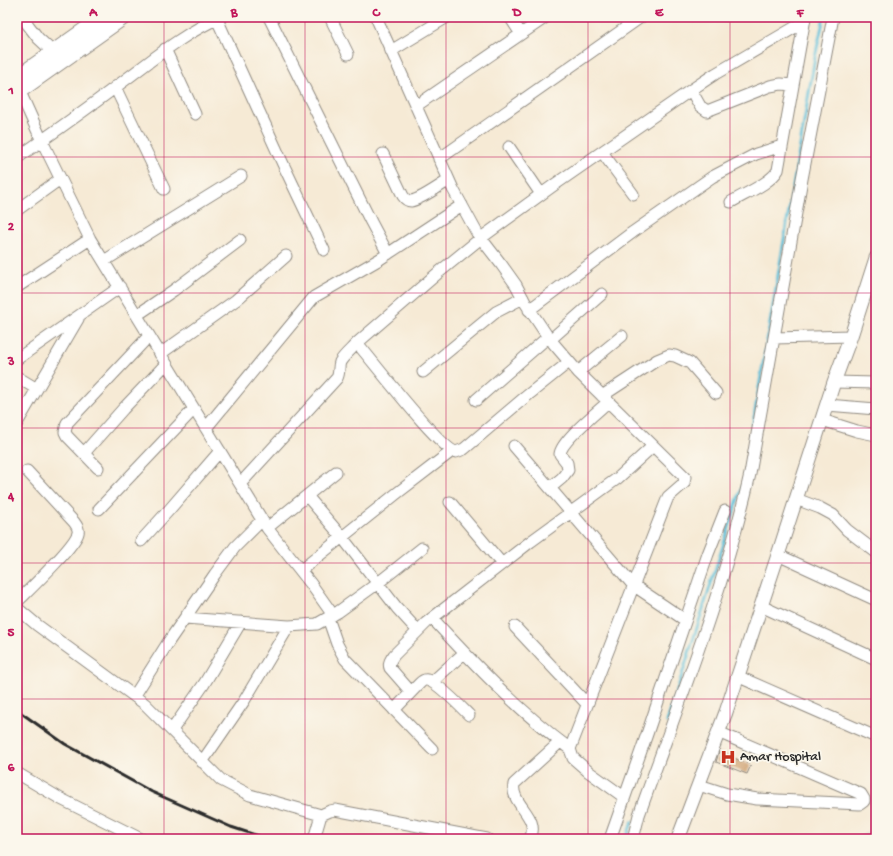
<svg xmlns="http://www.w3.org/2000/svg" width="893" height="856" font-family="'Gochi Hand',sans-serif">
  <rect width="100%" height="100%" fill="#fbf7ec"/>
  <filter id="ink" filterUnits="userSpaceOnUse"><feTurbulence type="fractalNoise" baseFrequency=".025" numOctaves="2"/><feDisplacementMap in="SourceGraphic" scale="8" xChannelSelector="R" yChannelSelector="G"/><feConvolveMatrix kernelMatrix="1 2 1 2 8 2 1 2 1" color-interpolation-filters="sRGB"/></filter>
  <filter id="wash" filterUnits="userSpaceOnUse"><feTurbulence type="fractalNoise" baseFrequency=".012" numOctaves="4" result="noise"/><feDisplacementMap in="SourceGraphic" scale="16" xChannelSelector="R" yChannelSelector="G"/><feGaussianBlur stdDeviation="0.9" result="paint"/><feColorMatrix in="noise" values="0 0 0 0 0 0 0 0 0 0 0 0 0 0 0 0 0 1.4 0 .05"/><feComposite in="paint" operator="in"/></filter>
  <g filter="url(#wash)">
    <rect width="100%" height="100%" fill="#f6ead5"/>
    <path fill="#c5c5b8" d="M867 833H876V839H851Z"/>
    <g fill="none" stroke-linecap="round" stroke-linejoin="round">
      <path stroke="#5cc0da" stroke-width="3" d="M752 429 815 57 824 17
        M667 722 742 486
        M626 839 632 822"/>
    </g>
    <g id="blocks">
      <path fill="#cd9f6e" d="M719 752 751 765 747 774 716 762Z"/>
    </g>
  </g>
  <g filter="url(#ink)">
    <use href="#blocks" fill-opacity="0" stroke="#908a80" stroke-width="1"/>
    <g fill="none" stroke-linecap="round" stroke-linejoin="round">
      <defs>
        <path id="minor" d="M22 17 38 38 54 53
          M216 17 283 164 324 250
          M269 17 371 222 388 254
          M330 17 348 54
          M376 17 453 189 477 233 501 264 516 285 526 304 548 337 578 372 685 477 684 483 668 497 570 749 573 758 589 772 624 797
          M510 17 521 34
          M165 49 195 114
          M391 51 447 17
          M115 87 164 189
          M691 90 700 106 707 111 770 86 781 84 793 85
          M20 92 42 141 90 239 267 528 311 584 333 615
          M17 95 127 17
          M416 106 546 17
          M509 147 541 194
          M602 152 633 194
          M383 154 403 196C405 199 407 201 411 201 420 200 441 185 449 180
          M17 158C50 135 84 111 117 86 151 61 182 34 221 17
          M439 159 641 17
          M731 202C744 194 771 183 778 170L805 18
          M17 210 60 179
          M104 261 241 176
          M17 287 90 239
          M529 310 633 232 712 177 756 154 782 146
          M137 315 174 290 240 240
          M774 338 851 336
          M550 340 602 294
          M357 343C373 361 439 448 456 452L464 449 523 399 569 362
          M160 354 236 300 286 256
          M17 359 120 287
          M423 372 496 312 523 298
          M578 372 622 336
          M17 377 37 389
          M834 382 876 383
          M602 396 657 360 669 355 675 356 690 363 716 393
          M476 400 548 337
          M827 405 876 409
          M822 420 857 431 876 435
          M17 423 78 319
          M206 428 314 297 380 259 462 205
          M514 446 633 585 685 620
          M84 453 123 409 166 364
          M98 468 67 436 65 432 67 423 149 336
          M240 484 337 378C340 373 338 367 340 362 344 355 352 349 357 343L438 273 481 238 554 185 691 90 715 74 804 22
          M550 488 562 478 568 470 567 463 560 454C561 441 597 412 608 402
          M307 496 342 537 397 608 418 631
          M796 499 820 508 833 515 847 530 876 552
          M450 502 502 564
          M99 509 194 409
          M267 528 336 472
          M141 541 169 510 220 451
          M778 555 876 600
          M301 570 396 494 452 451
          M17 602C29 590 75 546 78 533 79 529 77 526 74 522L27 471
          M761 606 876 659
          M17 608 37 625 145 704 221 780 250 795 321 815
          M185 618 289 626 317 624 338 612 378 583 422 548
          M328 618 337 644 345 659 432 749
          M432 618C475 665 519 711 570 749
          M515 627 587 704
          M737 676 876 737
          M432 682 464 653
          M411 692 390 668C388 663 391 659 394 655L426 623 530 542 618 478 653 446
          M135 695 169 641 215 574 235 547 262 520
          M394 710 419 684C421 682 424 679 427 680 437 682 461 707 469 715
          M172 730 204 684 241 622
          M202 762 244 701 289 626
          M17 773 61 799 141 839
          M699 785 727 794 757 799 860 804 864 801V799L861 794 718 732
          M314 839 321 815 330 811 335 810 487 839
          M530 839C541 816 510 805 514 784L560 742
          M610 839 647 734 708 554 725 511
          M633 839 639 815C679 703 724 590 750 474L802 179 833 17"/>
        <path id="tertiary" d="M678 839 726 712 778 555 834 382 851 336 876 258"/>
        <path id="primary" d="M17 79 105 17"/>
      </defs>
      <use href="#minor" stroke="#908a80" stroke-width="13"/>
      <use href="#tertiary" stroke="#908a80" stroke-width="15"/>
      <use href="#primary" stroke="#908a80" stroke-width="19"/>
      <use href="#minor" stroke="#fff" stroke-width="11"/>
      <use href="#tertiary" stroke="#fff" stroke-width="13"/>
      <use href="#primary" stroke="#fff" stroke-width="17"/>
      <path stroke="#2b2b2b" stroke-width="3" d="M17 710 65 744 152 792 231 827 268 839"/>
    </g>
  </g>
  <path fill="none" stroke="#c2185b" stroke-width="1" stroke-opacity="0.55" d="M164 17V839M305 17V839M446 17V839M588 17V839M730 17V839M17 157H876M17 293H876M17 428H876M17 563H876M17 699H876"/>
  <defs>
    <symbol id="hospital-bare" viewBox="-9 -9 18 18"><path d="M-5-5h3v3.5h4V-5h3V5h-3V1.5h-4V5h-3Z" fill="#c8321e" stroke="#fbf7ec" stroke-width="2.5" paint-order="stroke"/></symbol>
  </defs>
  <g fill-rule="evenodd">
    <use href="#hospital-bare" x="717" y="746" width="22" height="22"/>
  </g>
  <g text-anchor="middle" dominant-baseline="central" stroke-width="3.5" stroke-linejoin="round" paint-order="stroke">
    <g font-size="14" fill="#2b2b2b" stroke="#fbf7ec" text-anchor="start">
      <text x="740" y="757">Amar Hospital</text>
    </g>
  </g>
  <rect width="893" height="856" fill="none" stroke="#fbf7ec" stroke-width="44"/>
  <rect x="22" y="22" width="849" height="812" fill="none" stroke="#c2185b" stroke-width="1.5"/>
  <g font-size="13" text-anchor="middle" font-weight="bold" fill="#c2185b">
    <text x="93" y="16">A</text>
    <text x="234" y="16">B</text>
    <text x="376" y="16">C</text>
    <text x="517" y="16">D</text>
    <text x="659" y="16">E</text>
    <text x="800" y="16">F</text>
    <text x="11" y="94">1</text>
    <text x="11" y="230">2</text>
    <text x="11" y="365">3</text>
    <text x="11" y="500">4</text>
    <text x="11" y="636">5</text>
    <text x="11" y="771">6</text>
  </g>
</svg>
